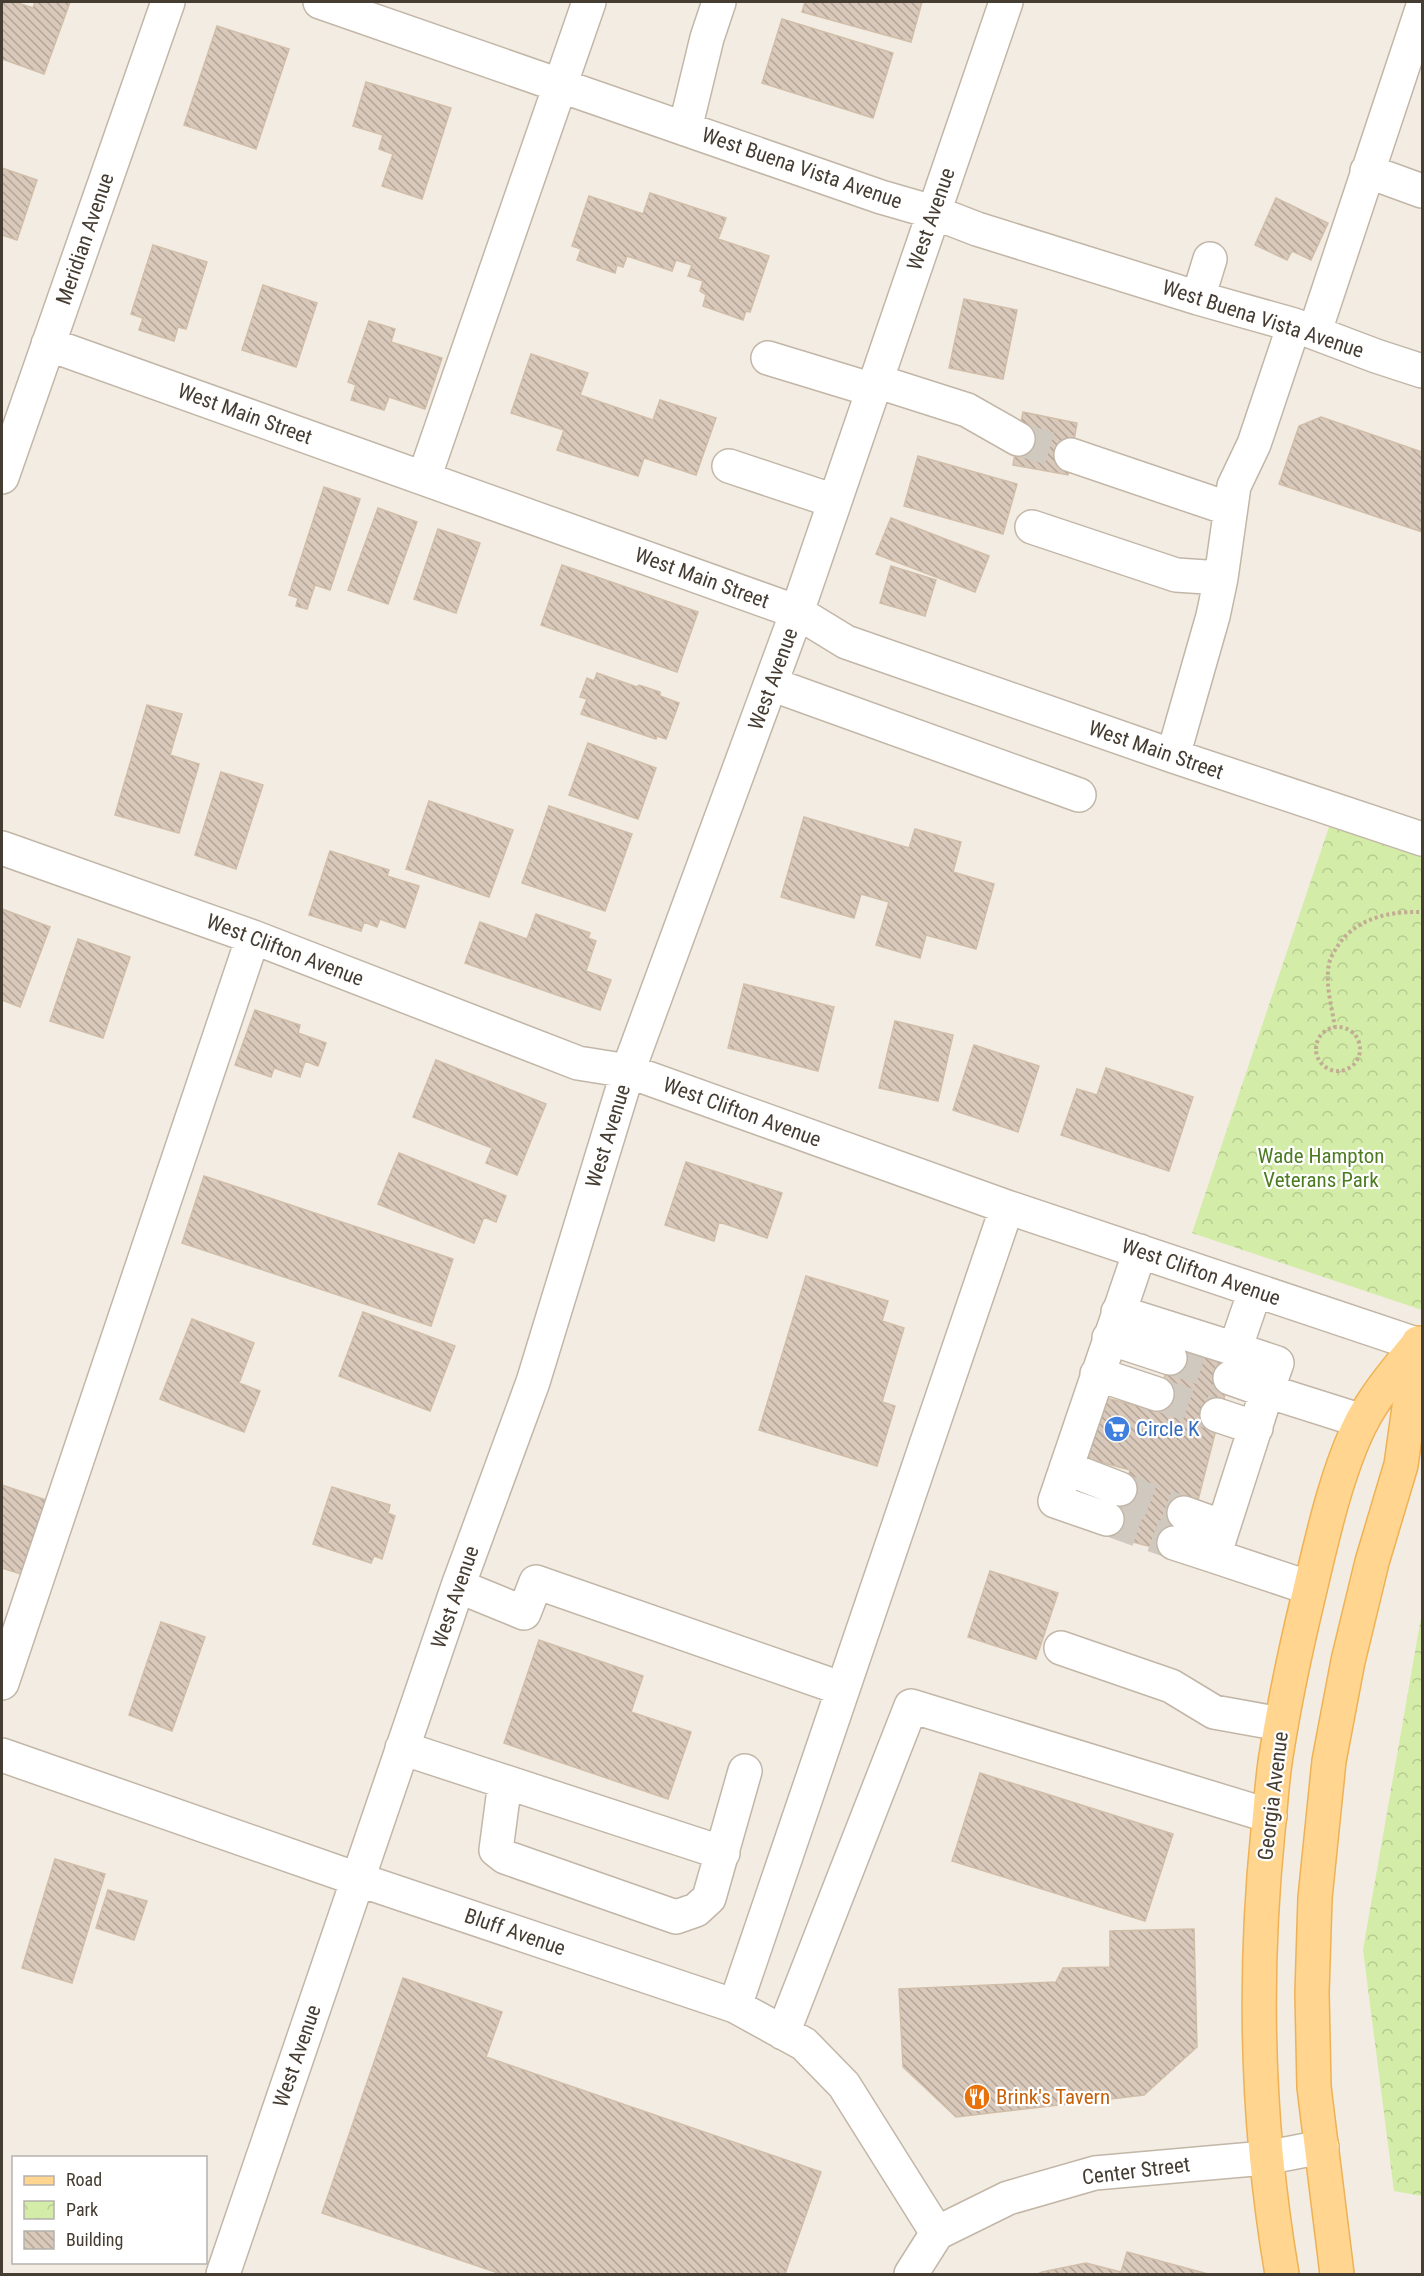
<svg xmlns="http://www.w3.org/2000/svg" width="1424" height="2276" font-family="'Roboto Condensed',sans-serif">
  <defs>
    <pattern id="park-crowns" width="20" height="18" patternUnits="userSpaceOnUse" patternTransform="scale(1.5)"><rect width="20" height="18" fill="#d3eca7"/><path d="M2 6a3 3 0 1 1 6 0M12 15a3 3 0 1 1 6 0" fill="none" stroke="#b6cb90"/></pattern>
    <pattern id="building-back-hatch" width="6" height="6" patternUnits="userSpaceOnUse" patternTransform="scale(1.5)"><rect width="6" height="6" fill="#d9c9ba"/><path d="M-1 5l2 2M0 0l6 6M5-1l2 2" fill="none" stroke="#b2a498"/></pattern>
  </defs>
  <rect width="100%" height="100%" fill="#f3ece2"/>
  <path fill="url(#park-crowns)" d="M1330 824 1422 855V1310L1192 1233Z
    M1422 1612V2196L1394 2191 1363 1950Z"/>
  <path fill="url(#building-back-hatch)" stroke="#d1bea9" stroke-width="1.5" d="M2 2H15L33 8 35 2H70L44 74 2 59Z
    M805 2H922L911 42 802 12Z
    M782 19 893 53 873 118 762 83Z
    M217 26 289 49 256 149 184 125Z
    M366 82 451 108 422 199 382 186 393 154 379 149 383 135 353 126Z
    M2 168 37 180 17 240 2 235Z
    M650 193 726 218 718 239 769 256 750 312 746 311 743 320 703 306 706 295 700 291 703 281 688 276 692 265 676 260 672 271 627 256 623 267 617 265 615 273 577 260 581 249 572 246 589 196 643 214Z
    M1276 198 1328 223 1311 260 1292 251 1287 260 1255 245Z
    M153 245 207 262 186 329 178 327 174 341 139 330 143 318 131 314Z
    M263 285 317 303 296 367 242 350Z
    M964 299 1017 310 1003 379 949 368Z
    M369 321 395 329 391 342 442 358 425 409 389 397 384 410 351 400 356 385 348 382Z
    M531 354 588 373 580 395 653 420 660 400 716 418 696 475 644 458 638 476 557 450 564 430 511 413Z
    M1023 412 1077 423 1068 475 1013 465Z
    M1321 417 1422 452V532L1279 484 1299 426Z
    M918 456 1017 484 1003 534 904 506Z
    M324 487 360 499 330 590 315 585 307 609 296 606 298 598 289 595Z
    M378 508 417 522 388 604 348 590Z
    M891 518 989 556 975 592 876 554Z
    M438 529 480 543 456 613 414 599Z
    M562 565 698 612 677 672 541 625Z
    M891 566 936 580 925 616 880 603Z
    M597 673 637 687 639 685 660 692V696L679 703 666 739 657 736 656 739 581 714 587 699 580 697 587 678 594 681Z
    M147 705 182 714 170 755 199 764 179 833 115 815Z
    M588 743 656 768 638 819 569 795Z
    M221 772 263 785 236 869 195 855Z
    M429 801 513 830 489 897 406 869Z
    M549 806 632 834 605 911 522 883Z
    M804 817 909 848 915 829 961 842 953 872 994 884 976 949 926 935 920 958 876 945 889 902 861 894 854 918 781 897Z
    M330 851 389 870 387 876 419 886 405 928 380 919 377 927 364 922 361 931 309 915Z
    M2 909 50 927 20 1007 2 1000Z
    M536 914 590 933 588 938 596 941 586 971 611 980 600 1010 465 963 480 922 527 939Z
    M78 939 130 957 103 1038 50 1021Z
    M744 984 834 1007 818 1071 728 1048Z
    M255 1010 300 1025 298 1033 326 1043 318 1066 305 1061 300 1077 274 1068 271 1077 235 1065Z
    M895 1021 953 1035 938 1101 879 1088Z
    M974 1045 1039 1066 1018 1132 953 1110Z
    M436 1060 546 1104 517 1175 486 1163 492 1148 413 1117Z
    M1106 1068 1193 1097 1169 1171 1061 1135 1077 1089 1097 1095Z
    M399 1153 506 1196 496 1222 484 1217 474 1243 378 1204Z
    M686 1162 782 1193 767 1238 719 1222 714 1241 665 1225Z
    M204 1176 453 1259 431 1326 182 1243Z
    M806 1276 888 1301 882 1321 904 1328 882 1402 895 1406 877 1466 759 1430Z
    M363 1312 455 1346 430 1411 339 1376Z
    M192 1319 254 1343 239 1383 260 1391 244 1432 160 1399Z
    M1172 1348 1233 1363 1184 1555 1113 1537 1130 1470 1081 1457 1097 1396 1156 1410Z
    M2 1485 49 1501 24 1575 2 1568Z
    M332 1487 390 1505 388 1513 395 1516 382 1559 374 1556 371 1563 313 1544Z
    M990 1571 1058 1593 1036 1659 968 1637Z
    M161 1622 205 1637 172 1731 129 1715Z
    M539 1640 643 1676 631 1712 691 1732 668 1799 504 1743Z
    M980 1773 1173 1834 1145 1921 952 1861Z
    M55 1859 105 1874 72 1983 22 1968Z
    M108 1890 147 1901 134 1940 96 1928Z
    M1194 1929 1197 2047 1144 2095 956 2117 903 2067 899 1989 1056 1982 1063 1968 1110 1967V1931Z
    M403 1978 502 2012 486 2057 821 2172 785 2274H501L322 2213Z
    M1127 2252 1208 2274H1038L1042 2272 1086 2263 1121 2272Z"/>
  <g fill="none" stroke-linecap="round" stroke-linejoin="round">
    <path stroke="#d0c9bf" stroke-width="33" stroke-dasharray="33 16" stroke-linecap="butt" d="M1018 439 1071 455
      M1170 1358 1230 1378
      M1157 1394 1217 1415
      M1120 1489 1184 1513
      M1107 1519 1174 1543"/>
    <defs>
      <path id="minor" d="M320 2 881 197 933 212 977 229 1198 298 1294 325 1376 356 1422 371
        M685 129 707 38 719 2
        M1367 171 1422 191
        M1198 298 1210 259
        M1315 331 1422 9
        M48 344 797 612 846 642 1173 756 1422 839
        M768 358 873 390
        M876 381 967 410 1018 439
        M1071 455 1230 509
        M729 466 834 501
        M2 477 168 2
        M424 478 589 2
        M1032 527 1176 575 1221 578
        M771 684 1079 795
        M1173 756 1213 616 1221 578 1234 486 1254 444 1294 325
        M2 848 253 937 578 1063 628 1071 1007 1207 1422 1346
        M1118 1312 1235 1349
        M1109 1338 1170 1358
        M1097 1374 1157 1394
        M1230 1378 1267 1391 1277 1363 1235 1349 1255 1291
        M1217 1415 1256 1428
        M1066 1468 1120 1489
        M1184 1513 1223 1527
        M1107 1519 1055 1501 1140 1251
        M1174 1543 1214 1556
        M458 1586 524 1613 536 1582 843 1689
        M1310 1588 1214 1556 1267 1391 1362 1421
        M1061 1648 1171 1686 1214 1712 1281 1724
        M2 1683 253 937
        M402 1748 723 1853
        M2 1755 357 1879 735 2006 804 2044 844 2085 937 2233
        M505 1782 496 1850 505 1857 676 1917 696 1910 709 1898 745 1771
        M735 2006 1007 1207
        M783 2033 911 1706 1270 1816
        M223 2274 458 1586 533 1382 628 1071 797 612 1006 2
        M911 2274 937 2233 1008 2198 1095 2173 1265 2158 1322 2147"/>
      <path id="major" d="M1282 2274C1257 2128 1253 1980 1268 1831 1271 1804 1272 1777 1277 1750 1285 1699 1296 1648 1308 1598 1321 1543 1336 1473 1361 1423 1376 1394 1397 1370 1418 1344
        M1337 2274 1314 2087 1312 1993 1315 1898 1329 1761 1348 1661 1372 1562 1401 1465 1418 1343"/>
    </defs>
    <use href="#minor" stroke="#c2b6a7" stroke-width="36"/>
    <use href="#major" stroke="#eeb255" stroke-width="36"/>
    <path stroke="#c2ad94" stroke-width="4" stroke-dasharray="3 3" stroke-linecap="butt" d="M1316 1049a22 22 0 1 1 44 0a22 22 0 1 1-44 0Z
      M1335 1028C1332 1007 1325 985 1329 964 1330 958 1334 952 1337 947 1355 918 1390 911 1422 912"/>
    <use href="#minor" stroke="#fff" stroke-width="33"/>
    <use href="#major" stroke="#ffd58f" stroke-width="33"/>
  </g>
  <defs>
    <symbol id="supermarket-disc" viewBox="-11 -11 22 22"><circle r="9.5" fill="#3f7fe0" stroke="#fff"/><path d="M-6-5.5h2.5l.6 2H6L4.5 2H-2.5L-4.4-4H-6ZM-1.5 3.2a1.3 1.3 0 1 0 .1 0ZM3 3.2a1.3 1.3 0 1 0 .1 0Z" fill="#fff"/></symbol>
    <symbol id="restaurant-disc" viewBox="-11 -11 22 22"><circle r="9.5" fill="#e8710a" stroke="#fff"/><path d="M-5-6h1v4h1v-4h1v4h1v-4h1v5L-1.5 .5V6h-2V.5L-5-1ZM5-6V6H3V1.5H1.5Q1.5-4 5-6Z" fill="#fff"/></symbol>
  </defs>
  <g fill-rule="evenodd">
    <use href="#supermarket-disc" x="1102" y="1414" width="30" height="30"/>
    <use href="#restaurant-disc" x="962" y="2082" width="30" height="30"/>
  </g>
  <g text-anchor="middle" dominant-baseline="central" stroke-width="4.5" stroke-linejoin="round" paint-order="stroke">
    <g font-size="21" fill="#453c32" stroke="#fff">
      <text transform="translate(802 168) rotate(19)">West Buena Vista Avenue</text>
      <text transform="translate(931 219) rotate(-71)">West Avenue</text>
      <text transform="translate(85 239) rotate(-71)">Meridian Avenue</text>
      <text transform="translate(1263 319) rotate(18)">West Buena Vista Avenue</text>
      <text transform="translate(245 414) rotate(20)">West Main Street</text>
      <text transform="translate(702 578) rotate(20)">West Main Street</text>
      <text transform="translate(773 679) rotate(-70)">West Avenue</text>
      <text transform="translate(1156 750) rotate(19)">West Main Street</text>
      <text transform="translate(285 950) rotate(21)">West Clifton Avenue</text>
      <text transform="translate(742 1112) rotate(20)">West Clifton Avenue</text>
      <text transform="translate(608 1136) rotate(-73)">West Avenue</text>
      <text transform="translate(1201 1272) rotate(19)">West Clifton Avenue</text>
      <text transform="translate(455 1597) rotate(-71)">West Avenue</text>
      <text transform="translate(1273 1796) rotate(-83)">Georgia Avenue</text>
      <text transform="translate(515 1932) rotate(19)">Bluff Avenue</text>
      <text transform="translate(297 2056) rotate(-71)">West Avenue</text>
      <text transform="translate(1136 2171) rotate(-7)">Center Street</text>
    </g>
    <g font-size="21" fill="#4c7b21" stroke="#fff">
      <text x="1321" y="1156">Wade Hampton<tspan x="1321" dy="24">Veterans Park</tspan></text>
    </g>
    <g font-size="21" fill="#366cbe" stroke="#fff" text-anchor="start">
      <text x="1136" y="1429">Circle K</text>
    </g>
    <g font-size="21" fill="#c56008" stroke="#fff" text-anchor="start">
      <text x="996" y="2097">Brink's Tavern</text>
    </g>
  </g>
  <rect width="1424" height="2276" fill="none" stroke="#453c32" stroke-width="6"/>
  <rect x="12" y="2156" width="195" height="108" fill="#ffffff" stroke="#b5b1ad" stroke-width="1.5"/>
  <rect x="24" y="2176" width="30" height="9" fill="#ffd58f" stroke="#b5b1ad" stroke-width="1.5"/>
  <text x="66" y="2186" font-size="18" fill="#453c32">Road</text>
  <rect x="24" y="2201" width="30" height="18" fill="url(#park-crowns)" stroke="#b5b1ad" stroke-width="1.5"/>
  <text x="66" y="2216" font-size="18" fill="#453c32">Park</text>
  <rect x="24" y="2231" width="30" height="18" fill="url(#building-back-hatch)" stroke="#b5b1ad" stroke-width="1.5"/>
  <text x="66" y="2246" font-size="18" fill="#453c32">Building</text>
</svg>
